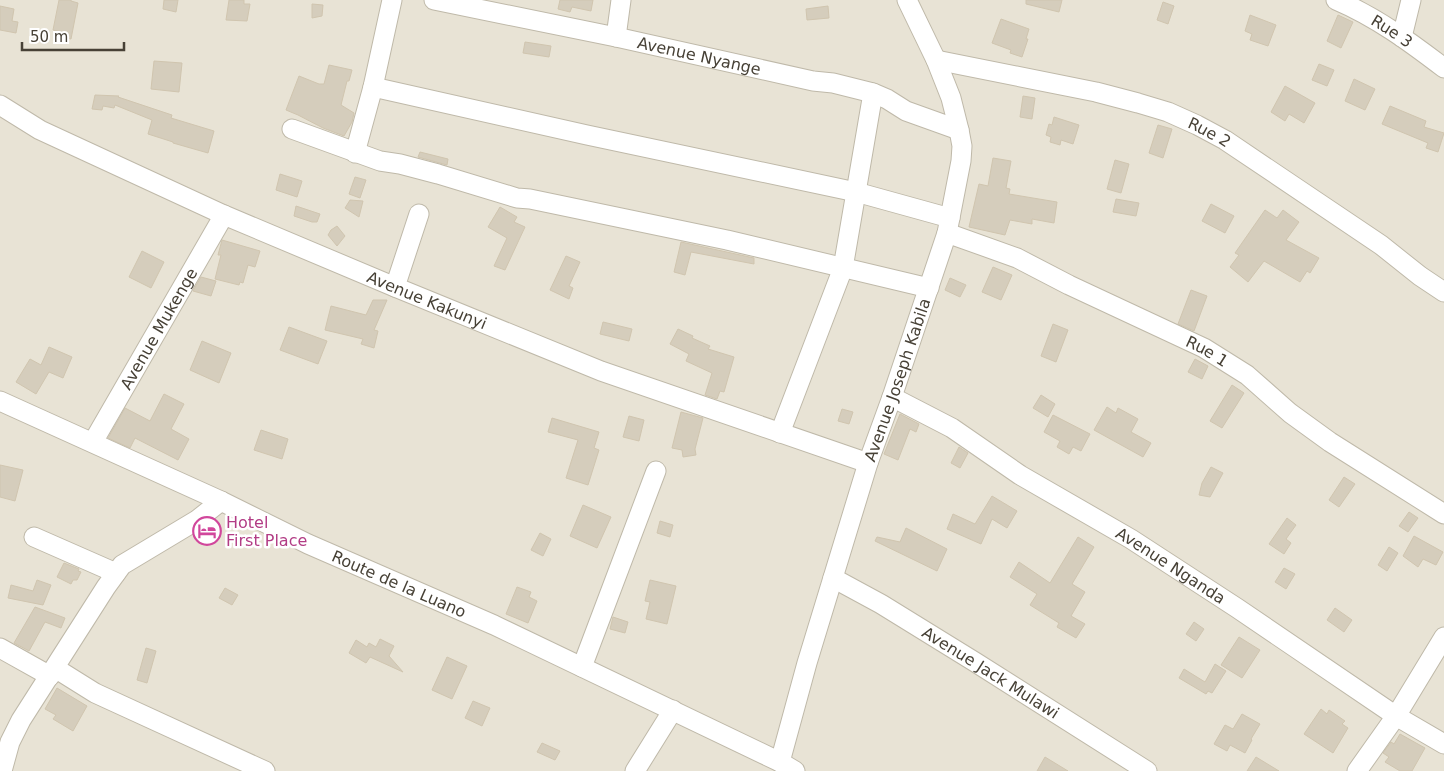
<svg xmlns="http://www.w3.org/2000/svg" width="1444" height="771" font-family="'DejaVu Sans',sans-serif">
  <rect width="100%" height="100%" fill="#f4f0e7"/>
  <path fill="#e8e3d5" d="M0 0H1444V771H0Z"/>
  <path fill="#d5cdbc" stroke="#d0c5af" d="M59 0H71V1L78 3 71 39 60 37 61 32 53 30Z
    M164 0H178L176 12 163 9Z
    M229 0H244V4H250L247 21 226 20Z
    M560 0H593L591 11 572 7 570 12 558 9Z
    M1026 0H1062L1059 12 1026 4Z
    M1163 2 1174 6 1168 24 1157 20Z
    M312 4 323 5 322 16 312 18Z
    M0 6 14 9 12 21 18 22 16 33 0 30Z
    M828 6 829 18 807 20 806 9Z
    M1250 15 1276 25 1268 46 1250 40 1252 34 1245 31Z
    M1338 15 1353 22 1341 48 1327 41Z
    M1001 19 1029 29 1026 39H1028L1022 57 1010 53 1011 50 992 43Z
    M525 42 551 46 549 57 523 53Z
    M154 61 182 63 179 92 151 89Z
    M1319 64 1334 70 1327 86 1312 80Z
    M329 65 352 70 349 81H347L341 105 354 113 352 122 344 136 323 128 298 115 286 110 299 76 319 84H324Z
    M1354 79 1375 89 1365 110 1345 101Z
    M1285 86 1315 103 1304 123 1289 114 1285 121 1271 112Z
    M95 95 119 96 118 97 172 115 171 118 214 131 208 153 173 143V142L148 134 152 120 115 105 114 108 103 106 102 110 92 109Z
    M1023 96 1035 98 1032 119 1020 117Z
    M1390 106 1426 121 1424 127 1444 133 1438 152 1426 148 1428 143 1382 124Z
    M1054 117 1079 125 1073 144 1061 140 1060 145 1050 142 1051 137 1046 135 1049 124 1052 125Z
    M1158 125 1172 129 1163 158 1149 153Z
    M420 152 448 159 447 165 418 157Z
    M993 158 1011 161 1006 188 1010 189 1009 194 1057 202 1054 223 1032 219V224L1010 220 1005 235 969 227 979 184 988 186Z
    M1115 160 1129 164 1121 193 1107 189Z
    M280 174 302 181 297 197 276 190Z
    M355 177 366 180 360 198 349 194Z
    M1116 199 1139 203 1136 216 1113 212Z
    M350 200 363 201 359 217 345 208Z
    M1211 204 1234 216 1225 233 1202 221Z
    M296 206 320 214 317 222H312L294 216Z
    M500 207 517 217 514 222 525 227 505 270 494 266 507 238 488 227Z
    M1265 210 1277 218 1283 210 1299 222 1286 240 1319 258 1310 273 1307 271 1300 282 1264 261 1248 282 1230 267 1239 255 1235 253Z
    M337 226 345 236 337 246 328 235 331 230Z
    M222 240 260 251 255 267 248 265 243 283 240 282 239 285 215 279 221 255H218Z
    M681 242 754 258V264L691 252 685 275 674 272Z
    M142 251 164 262 151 288 129 277Z
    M566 256 580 262 569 286 573 288 569 299 550 290Z
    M993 267 1012 275 1001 300 982 292Z
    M201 277 216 281 211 296 193 291Z
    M950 278 966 285 960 297 945 290Z
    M1191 290 1207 296 1194 331 1178 324Z
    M373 300H387L374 330 378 331 374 348 361 344 363 339 325 330 331 306 366 315Z
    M603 322 632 329 629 341 600 334Z
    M1053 324 1068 330 1056 362 1041 356Z
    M289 327 327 341 318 364 280 350Z
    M678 329 693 336 692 338 710 346 708 349 734 357 724 392 720 391 717 399 705 395 712 373 686 361 689 354 670 344Z
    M202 341 231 353 219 383 190 370Z
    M49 347 72 357 63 378 49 372 36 394 16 382 30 359 41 365Z
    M1195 359 1208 366 1202 379 1188 372Z
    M1232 385 1244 393 1222 428 1210 421Z
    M164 394 184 404 171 429 189 439 178 460 135 438 130 448 108 438 125 408 150 421Z
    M1041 395 1055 404 1048 417 1033 408Z
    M1107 407 1116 413 1118 408 1138 419 1131 432 1151 443 1143 457 1094 430Z
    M842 409 853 412 849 424 838 421Z
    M681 412 703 418 695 449 696 455 683 457 682 450 672 448Z
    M900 414 919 424 916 432 910 429 898 460 884 454Z
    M1053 415 1090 434 1081 451 1073 447 1069 454 1057 447 1060 441 1044 432Z
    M629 416 644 420 639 441 623 437Z
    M552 418 599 432 594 448 599 450 588 485 566 478 578 440 548 432Z
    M261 430 288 439 282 459 254 450Z
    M959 447 968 453 960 468 951 463Z
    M0 465 23 470 15 501 0 497Z
    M1211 467 1223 473 1210 497 1199 495 1202 483Z
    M1344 477 1355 484 1339 507 1329 500Z
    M992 496 1017 511 1007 528 992 519 981 544 947 529 953 514 975 524Z
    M583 505 611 517 597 548 570 536Z
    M1409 512 1418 518 1408 532 1399 526Z
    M1287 518 1296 525 1286 539 1291 543 1284 554 1269 544Z
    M660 521 673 525 670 537 657 533Z
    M906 528 947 549 937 571 875 541 877 537 900 542Z
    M540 533 551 539 543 556 531 550Z
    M1414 536 1443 552 1436 565 1423 559 1418 567 1403 556Z
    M1078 537 1094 547 1072 584 1085 592 1071 616 1085 624 1076 638 1057 627 1059 623 1030 605 1037 594 1010 577 1019 562 1050 583Z
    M1389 547 1398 553 1387 571 1378 565Z
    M64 563 79 569 78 571 81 572 77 580H73L71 584 57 577Z
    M1284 568 1295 574 1286 589 1275 582Z
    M37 580 51 585 43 605 8 598 11 585 33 591Z
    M650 580 676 586 667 624 646 619 650 602 645 601Z
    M517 587 531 592 529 597 537 601 528 623 506 614Z
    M225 588 238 595 232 605 219 598Z
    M35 607 65 618 61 628 45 622 29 651 14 643Z
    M1335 608 1352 620 1344 632 1327 620Z
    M613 617 628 622 625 633 610 629Z
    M1194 622 1204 629 1196 641 1186 634Z
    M1239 637 1260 650 1242 678 1221 665Z
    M380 639 394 646 389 656 403 672 370 657 366 663 349 653 356 640 367 647 369 643 376 647Z
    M146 648 156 651 147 683 137 680Z
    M447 657 467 666 452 699 432 690Z
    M1215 664 1226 671 1212 693 1208 691 1206 694 1179 678 1184 669 1205 682Z
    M57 688 87 706 73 731 53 719 56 715 45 709Z
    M473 701 490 708 482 726 465 718Z
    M1321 709 1327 714 1329 710 1345 721 1342 724 1348 728 1333 753 1304 734Z
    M1242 714 1260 724 1251 739 1252 740 1245 753 1230 745 1227 751 1214 744 1225 725 1233 729Z
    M1400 734 1425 748 1412 771H1400L1385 762 1389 757 1383 753 1391 742 1394 744Z
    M542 743 560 751 555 760 537 752Z
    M1045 757 1068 771H1037Z
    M1256 757 1279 771H1247Z"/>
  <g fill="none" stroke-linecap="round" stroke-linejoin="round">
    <defs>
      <g id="minor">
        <path id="s1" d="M434 0 616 37 813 81 833 83 873 93 887 99 906 111 959 130"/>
        <path id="s2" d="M1336 0C1376 17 1410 42 1444 68"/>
        <path d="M616 37 621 0"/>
        <path d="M1402 37 1411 0"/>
        <path id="s3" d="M936 60 1096 92 1138 103 1168 112 1197 125 1225 140 1381 245 1420 276 1444 292"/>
        <path d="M373 87 587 135 856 192 950 218"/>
        <path id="s4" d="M0 105 40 130 224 215 395 287 601 371 868 463"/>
        <path d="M292 129 380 161 400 164 438 174 517 198 530 199 727 240 929 288"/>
        <path d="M355 153 373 87 392 0"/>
        <path id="s5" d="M947 233 1017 258 1069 285 1204 348 1247 375 1290 413 1330 442 1444 514"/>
        <path d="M395 287 419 214"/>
        <path id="s6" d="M892 397 952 428 1020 475 1131 539 1237 608 1396 716 1444 744"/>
        <path id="s7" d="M0 401 221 501 308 544 494 625 780 762 795 771"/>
        <path d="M780 433 843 268 873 93"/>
        <path id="s8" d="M93 442 224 215"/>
        <path d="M34 537 116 573"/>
        <path id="s9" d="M833 578 881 604 975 662 1147 771"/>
        <path d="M0 648 50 676"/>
        <path d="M582 667 656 471"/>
        <path d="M55 668 95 693 265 771"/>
        <path id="s10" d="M780 762 807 663 868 463 892 397 947 233 961 161 962 146 959 130 951 98 936 60 907 0"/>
        <path d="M2 771 10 742 21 720 106 587 122 565 197 520 221 501"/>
        <path d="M635 771 673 710"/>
        <path d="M1357 771 1396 716 1444 637"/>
      </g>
    </defs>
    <use href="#minor" stroke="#bfb9a9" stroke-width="21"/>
    <use href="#minor" stroke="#fff" stroke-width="19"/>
  </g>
  <defs>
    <symbol id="hotel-ring" viewBox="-11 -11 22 22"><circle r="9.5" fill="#fff" stroke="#d1479c" stroke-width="1.5"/><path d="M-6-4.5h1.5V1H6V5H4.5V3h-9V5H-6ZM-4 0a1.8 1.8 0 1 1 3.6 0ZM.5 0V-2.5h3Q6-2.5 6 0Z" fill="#d1479c"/></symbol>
  </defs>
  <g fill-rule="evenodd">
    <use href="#hotel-ring" x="191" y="515" width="32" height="32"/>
  </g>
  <g text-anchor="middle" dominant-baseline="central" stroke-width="5" stroke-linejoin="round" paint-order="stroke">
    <g font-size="16" fill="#474136" stroke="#fff">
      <text stroke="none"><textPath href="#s2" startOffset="64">Rue 3</textPath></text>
      <text stroke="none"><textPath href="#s1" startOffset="271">Avenue Nyange</textPath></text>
      <text stroke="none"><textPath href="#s3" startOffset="284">Rue 2</textPath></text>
      <text stroke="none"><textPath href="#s4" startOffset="470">Avenue Kakunyi</textPath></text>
      <text stroke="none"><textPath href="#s8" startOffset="131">Avenue Mukenge</textPath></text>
      <text stroke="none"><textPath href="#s5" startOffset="286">Rue 1</textPath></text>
      <text stroke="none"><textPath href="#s10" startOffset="400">Avenue Joseph Kabila</textPath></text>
      <text stroke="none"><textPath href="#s6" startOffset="326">Avenue Nganda</textPath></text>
      <text stroke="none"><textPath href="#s7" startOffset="439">Route de la Luano</textPath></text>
      <text stroke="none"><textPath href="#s9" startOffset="184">Avenue Jack Mulawi</textPath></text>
    </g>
    <g font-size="16" fill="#b23c85" stroke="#fff" text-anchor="start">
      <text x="226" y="522">Hotel<tspan x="226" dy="18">First Place</tspan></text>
    </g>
  </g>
  <path d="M22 42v8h102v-8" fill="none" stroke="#474136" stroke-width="2.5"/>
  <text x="30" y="42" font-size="15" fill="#474136" stroke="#ffffff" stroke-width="4" paint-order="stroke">50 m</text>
</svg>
